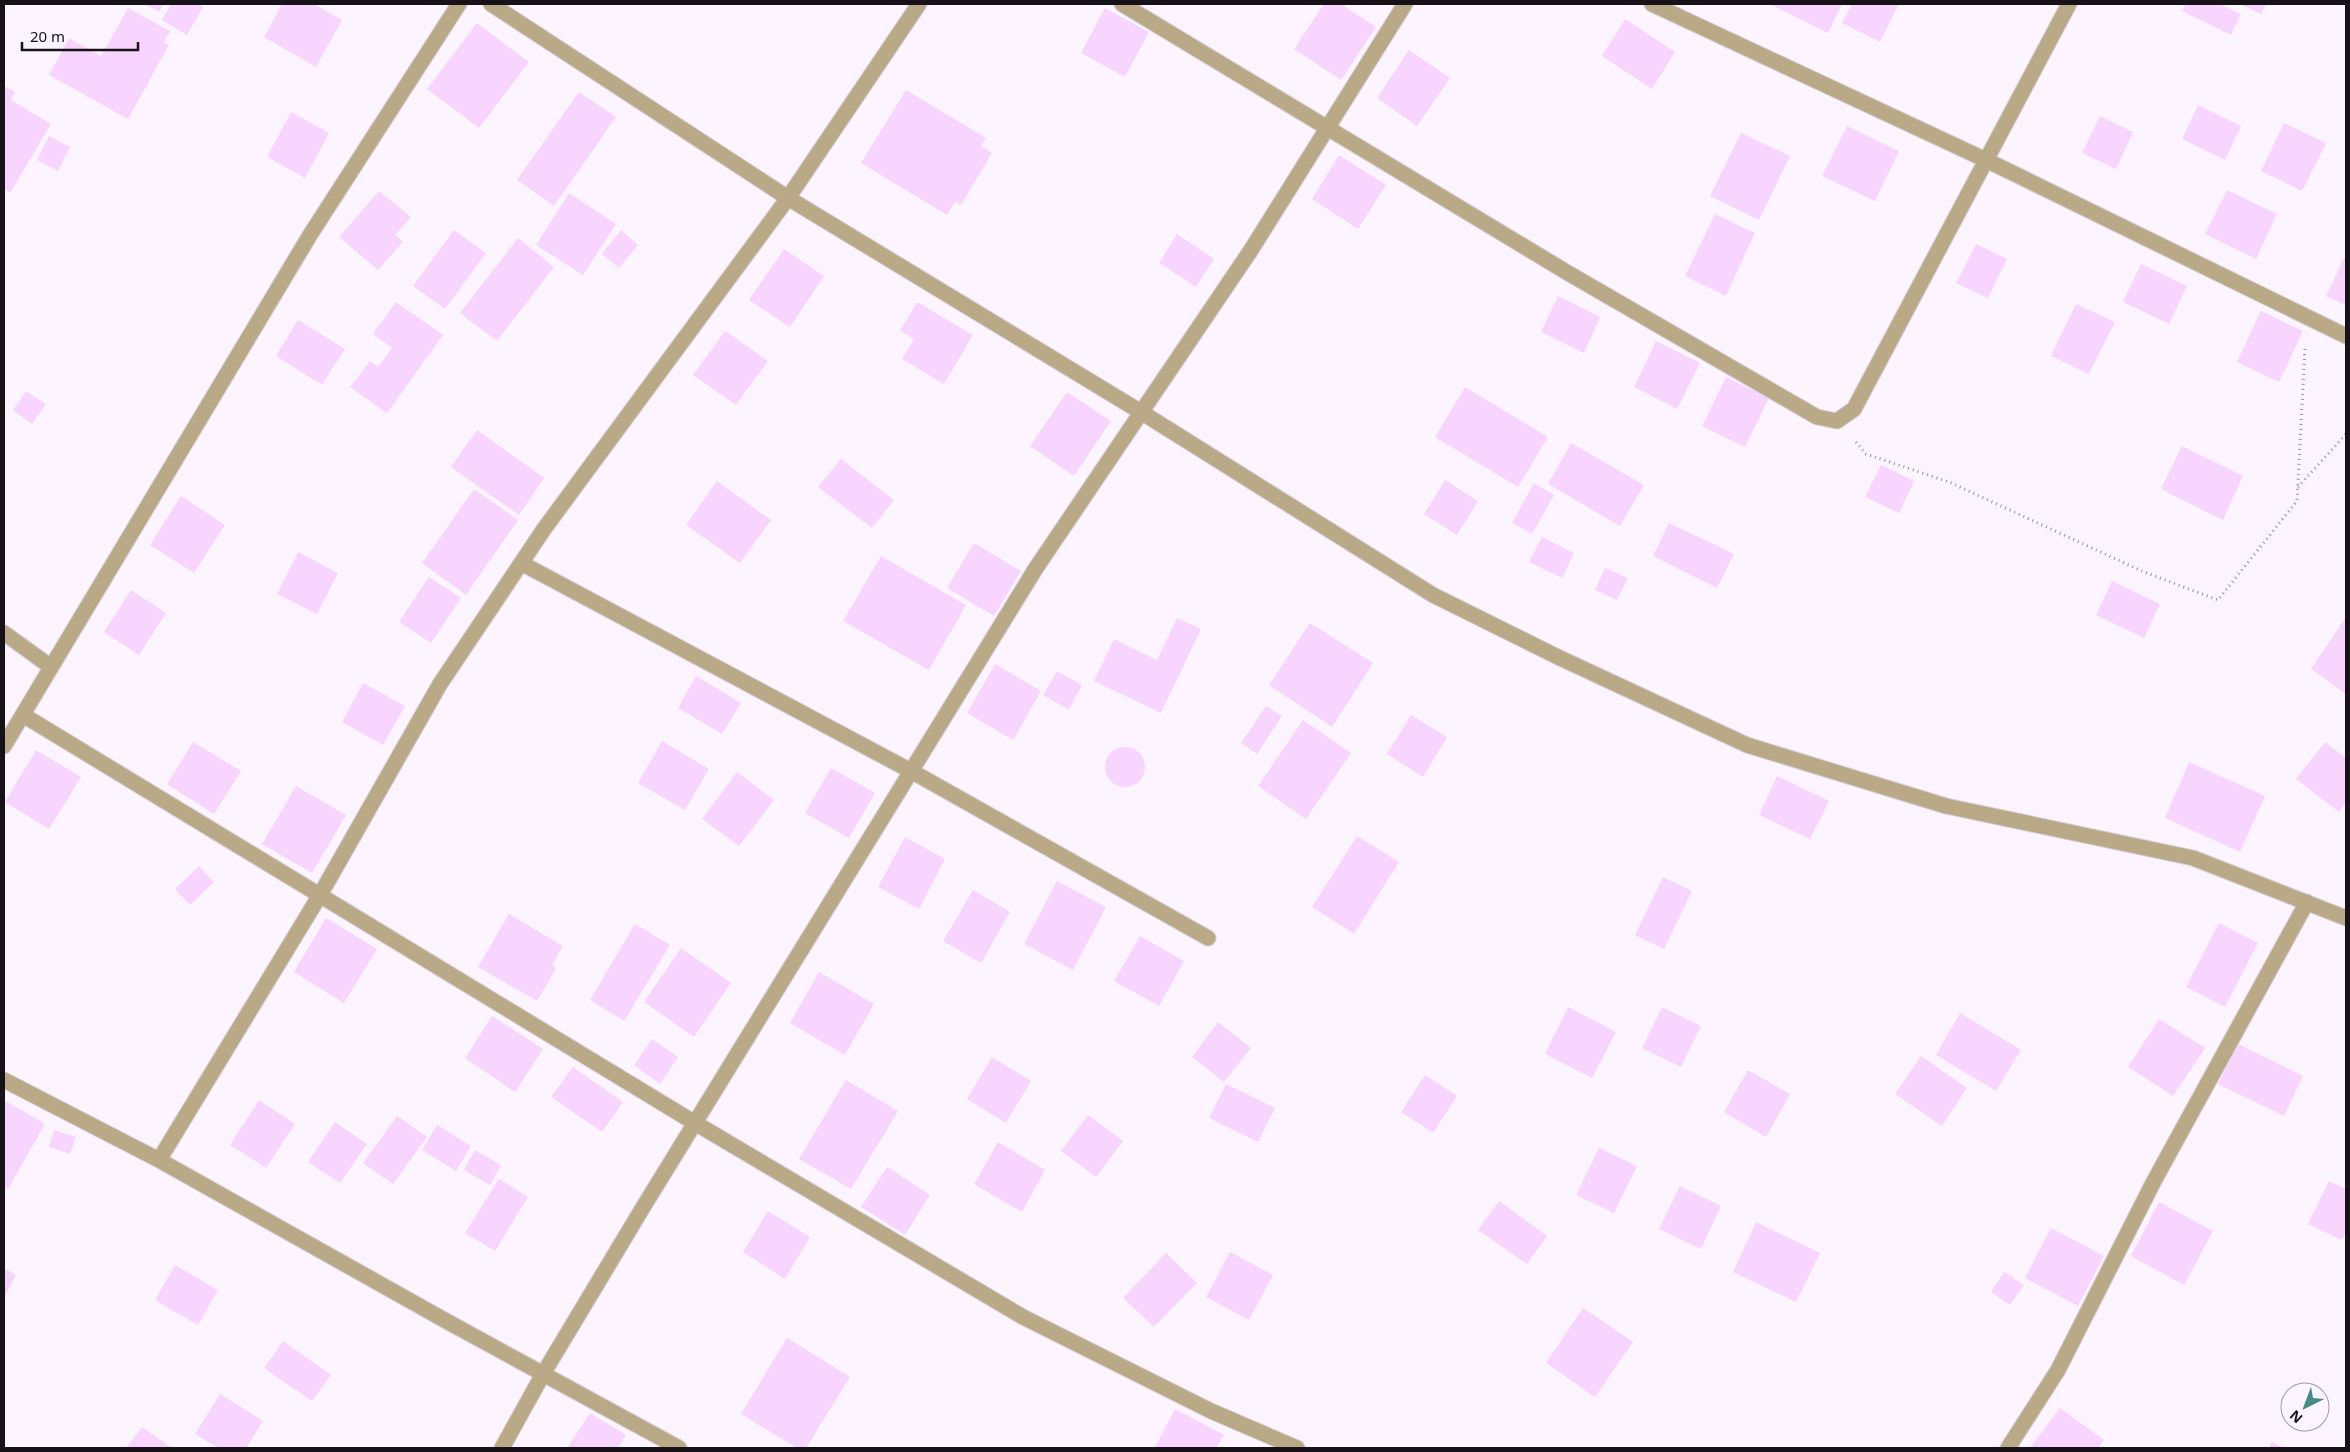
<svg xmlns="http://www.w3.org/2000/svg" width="2350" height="1452" font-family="'Noto Sans',sans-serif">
  <rect width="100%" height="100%" fill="#fcf4fe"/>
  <path fill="#f7d5ff" d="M144 4H163L159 12Z
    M171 4H198L203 7 187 35 162 20Z
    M282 4H314L342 20 316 67 264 37Z
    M1324 4H1341L1376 27 1341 80 1294 49Z
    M1773 4H1842L1828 33 1772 5Z
    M1852 4H1899L1880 42 1842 23Z
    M2186 4H2219L2241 14 2231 35 2182 11Z
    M2240 4H2266L2261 14Z
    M128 8 170 31 164 42 169 45 128 119 49 75 69 38 101 56Z
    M1105 8 1149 32 1125 77 1081 53Z
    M1625 19 1675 52 1652 89 1602 56Z
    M477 23 529 62 479 128 427 89Z
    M1409 50 1450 78 1417 126 1377 98Z
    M4 86 15 92 11 100 51 124 10 193 4 189Z
    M906 90 986 138 981 146 992 153 961 205 955 202 947 215 861 163Z
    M579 92 616 117 554 206 517 180Z
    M2198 105 2241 126 2225 160 2182 139Z
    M291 112 329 133 305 178 267 157Z
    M2100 116 2133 132 2116 169 2082 153Z
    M2284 123 2326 143 2302 191 2261 171Z
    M1847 126 1899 151 1875 201 1822 176Z
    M1741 133 1790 156 1759 220 1710 196Z
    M49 136 70 147 58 171 37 160Z
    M1339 155 1386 185 1358 229 1312 199Z
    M2227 190 2277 214 2256 259 2205 234Z
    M379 191 411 217 395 235 403 242 378 270 339 237Z
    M569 193 616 224 583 275 536 245Z
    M1715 214 1755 233 1726 296 1685 276Z
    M454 230 486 253 445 309 413 286Z
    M621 230 638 245 619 268 602 254Z
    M1177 234 1214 259 1196 287 1159 263Z
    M518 238 554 267 497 341 460 313Z
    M1976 244 2007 259 1988 298 1956 283Z
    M784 249 824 276 790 327 749 300Z
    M2344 258 2346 259V305L2326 296Z
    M2141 264 2187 286 2169 324 2123 302Z
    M1558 296 1600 317 1584 353 1541 332Z
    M396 302 443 335 387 413 350 387 370 361 378 367 392 348 373 334Z
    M917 302 973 335 944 384 902 359 914 339 900 331Z
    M2076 304 2115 322 2089 374 2051 356Z
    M2261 311 2303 331 2279 382 2237 362Z
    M298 320 345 349 322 385 276 356Z
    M725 331 768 361 736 405 693 375Z
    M1656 341 1700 363 1677 409 1634 387Z
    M1726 377 1769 398 1745 447 1702 426Z
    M1465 387 1548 437 1518 487 1435 437Z
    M26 391 46 404 32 424 13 410Z
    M1067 392 1111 421 1074 476 1030 446Z
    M477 430 544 478 519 515 451 467Z
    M1571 443 1644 485 1620 526 1548 484Z
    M2182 446 2243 476 2223 520 2161 489Z
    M841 459 894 500 872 528 818 487Z
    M1881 465 1914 481 1899 513 1865 497Z
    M1445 480 1478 501 1457 535 1424 514Z
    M717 481 771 520 740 563 686 525Z
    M1534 483 1554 495 1532 534 1512 523Z
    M474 489 518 520 466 595 422 563Z
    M181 496 225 525 194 573 150 545Z
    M1669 523 1734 554 1717 588 1653 556Z
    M1542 537 1574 553 1562 578 1529 562Z
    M974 543 1021 571 994 616 947 588Z
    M298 552 338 573 317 614 277 594Z
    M881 556 966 605 929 670 843 621Z
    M1605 568 1628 578 1617 600 1595 590Z
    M429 577 461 598 431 643 399 622Z
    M2112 581 2160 604 2144 638 2096 615Z
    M131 590 166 613 139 655 104 632Z
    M2346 617V694L2311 669Z
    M1177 618 1201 629 1161 713 1094 681 1114 639 1157 660Z
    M1310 623 1373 663 1332 727 1269 685Z
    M995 664 1041 691 1013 740 967 713Z
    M1057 671 1082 685 1069 710 1043 695Z
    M696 676 741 703 722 734 678 708Z
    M363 683 405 706 383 745 342 722Z
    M1266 706 1282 716 1257 754 1241 743Z
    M1411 715 1447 737 1423 777 1387 754Z
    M1303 720 1351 753 1306 819 1258 786Z
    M662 741 709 769 685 810 638 783Z
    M193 742 241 771 214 814 167 784Z
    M2325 742 2346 758V802L2339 812 2296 779Z
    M1105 767a20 20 0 1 1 40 0a20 20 0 1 1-40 0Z
    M36 750 81 777 49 829 5 802Z
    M2189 762 2265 796 2240 852 2165 818Z
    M831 768 875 793 849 838 805 813Z
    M737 772 774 800 739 846 702 819Z
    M1777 776 1829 801 1810 839 1759 815Z
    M296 786 346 815 312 873 262 844Z
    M1357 836 1399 862 1354 934 1312 907Z
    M905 837 945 859 919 909 878 887Z
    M199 866 214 882 190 905 175 889Z
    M1663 877 1692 891 1664 949 1635 935Z
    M1057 881 1106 907 1073 970 1024 944Z
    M973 890 1010 912 981 963 943 941Z
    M509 914 563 946 552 965 556 968 537 1001 478 967Z
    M326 918 377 949 344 1003 294 972Z
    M2219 923 2258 943 2225 1007 2186 987Z
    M635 924 670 945 624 1021 590 1000Z
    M1140 936 1184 961 1159 1006 1114 981Z
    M681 948 731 983 694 1037 644 1002Z
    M819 972 874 1004 845 1055 790 1023Z
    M1568 1007 1616 1032 1592 1078 1545 1054Z
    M1662 1007 1701 1026 1681 1067 1642 1048Z
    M1960 1013 2021 1050 1996 1091 1936 1055Z
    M492 1016 543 1049 515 1092 465 1058Z
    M2159 1019 2205 1048 2173 1096 2128 1067Z
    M1218 1022 1251 1048 1224 1082 1192 1057Z
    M652 1039 678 1057 660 1084 634 1065Z
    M2238 1044 2303 1076 2284 1116 2218 1084Z
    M1921 1056 1967 1088 1942 1126 1895 1094Z
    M992 1057 1031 1081 1006 1123 967 1099Z
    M573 1067 623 1102 602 1132 551 1097Z
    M1748 1070 1790 1094 1766 1137 1724 1112Z
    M1425 1075 1457 1096 1433 1133 1401 1112Z
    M846 1080 898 1111 851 1189 799 1159Z
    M1226 1084 1275 1108 1258 1142 1209 1118Z
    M4 1100 45 1124 8 1189 4 1186Z
    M259 1100 295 1124 266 1168 230 1145Z
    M1088 1115 1123 1141 1096 1177 1061 1151Z
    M397 1116 427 1137 393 1184 363 1163Z
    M335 1122 367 1144 340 1183 308 1162Z
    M437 1125 471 1146 456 1171 422 1150Z
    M54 1130 76 1137 70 1154 49 1147Z
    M998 1142 1045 1170 1022 1212 974 1184Z
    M1599 1148 1637 1166 1614 1213 1576 1195Z
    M475 1150 501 1165 490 1185 464 1170Z
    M887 1167 930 1195 905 1235 861 1207Z
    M499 1179 528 1197 495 1251 465 1233Z
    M2329 1181 2346 1189V1232L2342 1240 2308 1224Z
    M1680 1186 1721 1206 1701 1249 1659 1229Z
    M1499 1201 1547 1236 1527 1264 1478 1230Z
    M2159 1202 2213 1231 2184 1285 2131 1256Z
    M768 1211 810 1237 785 1279 743 1252Z
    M1756 1222 1820 1253 1796 1302 1733 1272Z
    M2051 1228 2104 1256 2078 1306 2025 1278Z
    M1230 1252 1273 1275 1249 1320 1206 1297Z
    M1166 1253 1197 1283 1154 1327 1123 1298Z
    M175 1265 218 1290 198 1325 155 1300Z
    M4 1268 16 1275 4 1298Z
    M2004 1272 2024 1285 2010 1305 1991 1292Z
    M1583 1308 1633 1342 1595 1397 1546 1363Z
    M787 1338 850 1377 806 1448H797L741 1414Z
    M283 1341 331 1375 312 1401 264 1368Z
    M220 1394 263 1421 246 1448H218L195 1434Z
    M2060 1408 2104 1440 2098 1448H2030Z
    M1175 1409 1224 1435 1216 1448 1155 1447Z
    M590 1413 626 1435 618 1448H567Z
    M142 1427 172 1448H126Z
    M2272 1442 2284 1448H2269Z"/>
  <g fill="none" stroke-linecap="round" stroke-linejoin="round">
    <defs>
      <path id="street" d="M491 4 788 198 1141 412 1433 595 1560 658 1747 745 1946 806 2193 858 2346 918
        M1122 4 1568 273 1817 417 1837 421 1854 409 2069 4
        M1652 4 1986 160 2346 336
        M521 563 911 771 1208 938
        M4 633 51 667
        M23 715 695 1123 1023 1317 1211 1411 1297 1448
        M4 746 310 235 459 4
        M4 1080 159 1160 448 1322 679 1448
        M159 1160 320 895 440 684 544 529 788 198 919 4
        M502 1448 543 1374 642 1209 1036 568 1251 250 1405 4
        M2008 1448 2058 1370 2154 1181 2307 902"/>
    </defs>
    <use href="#street" stroke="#d7d0d9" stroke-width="17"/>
    <path stroke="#98929a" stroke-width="3" stroke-dasharray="1 4" stroke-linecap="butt" d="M1856 442 1866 454 1949 482 2144 572 2218 600 2297 501 2305 348
      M2298 487 2346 434"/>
    <use href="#street" stroke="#baa987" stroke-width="15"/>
  </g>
  <rect width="2350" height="1452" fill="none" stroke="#161217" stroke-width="10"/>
  <g transform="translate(2305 1407) rotate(222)"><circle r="24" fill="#fcf4fe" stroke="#a09aa2"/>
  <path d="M0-4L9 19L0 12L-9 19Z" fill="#458c87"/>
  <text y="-8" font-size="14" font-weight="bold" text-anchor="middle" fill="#161217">N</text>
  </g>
  <path d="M22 42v8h116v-8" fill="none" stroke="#161217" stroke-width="2.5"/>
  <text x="30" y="42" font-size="15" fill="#161217" stroke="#fcf4fe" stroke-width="4" paint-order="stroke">20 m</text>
</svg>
